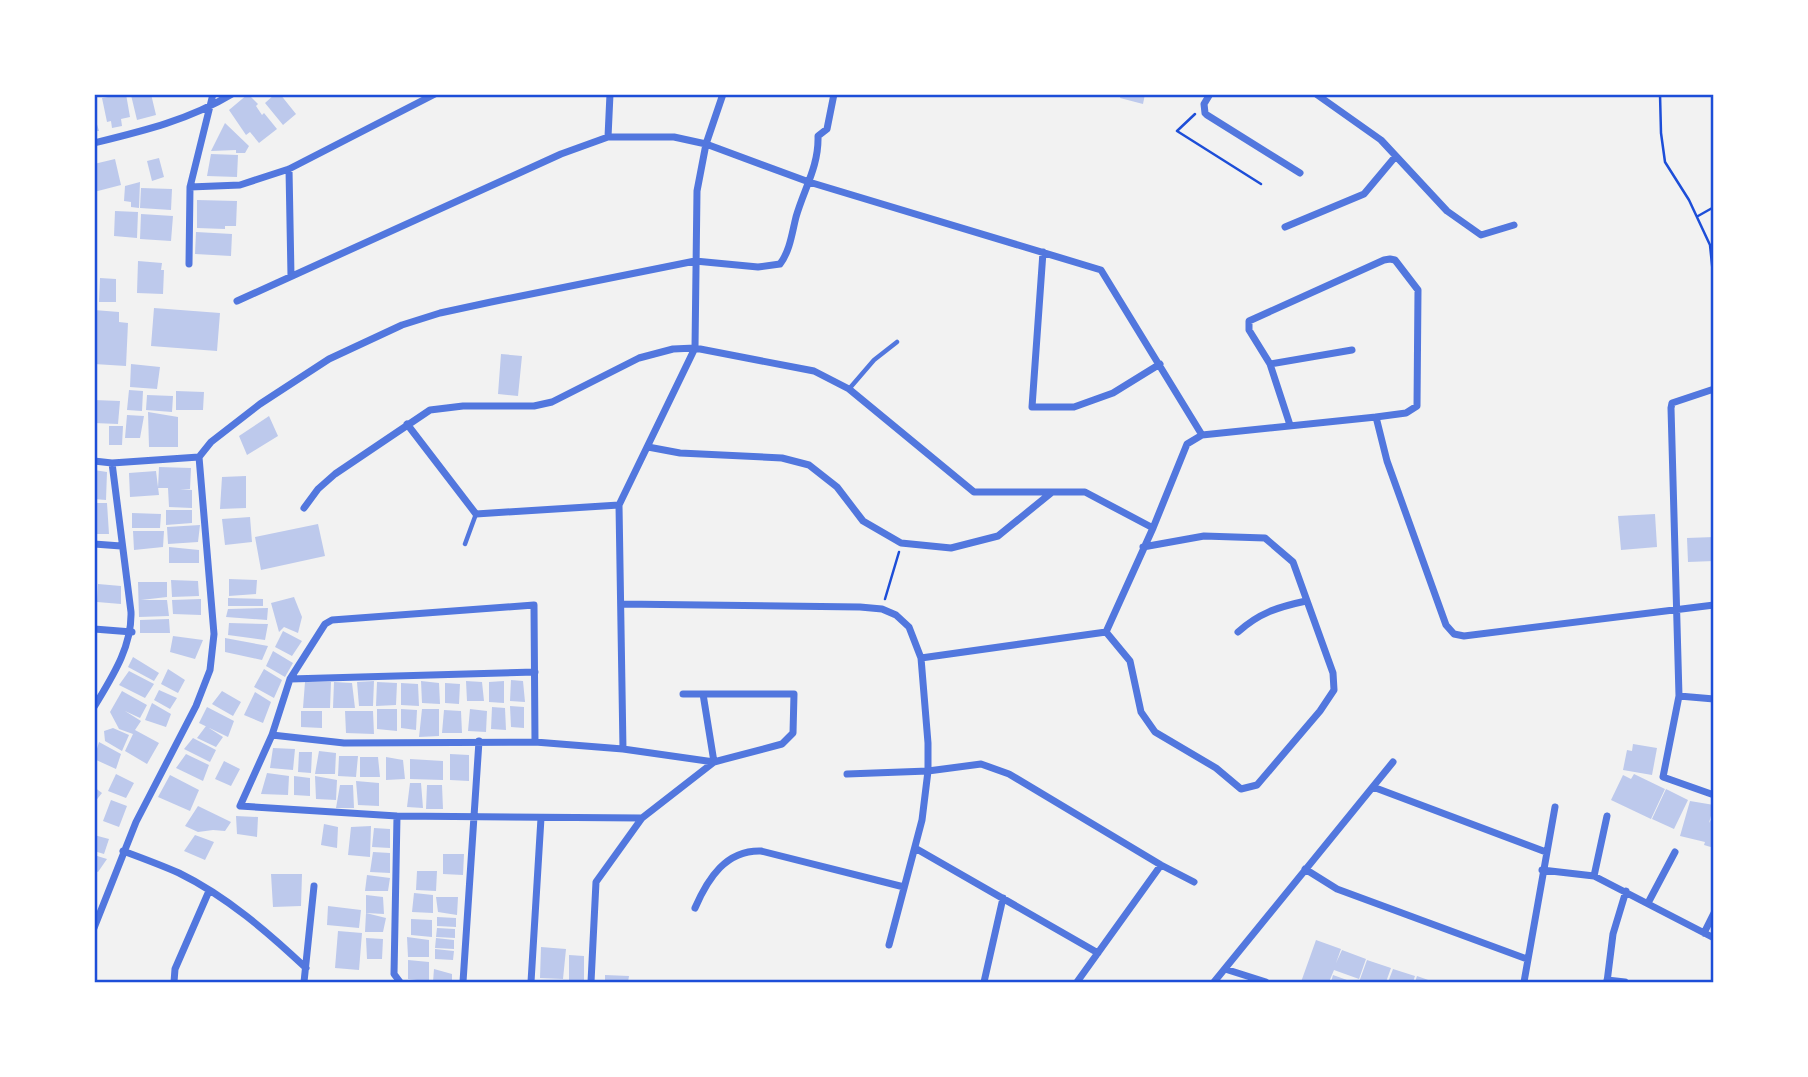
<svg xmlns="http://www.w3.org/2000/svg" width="1808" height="1077" font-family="Lato,sans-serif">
  <rect width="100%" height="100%" fill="#f2f2f2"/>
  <path fill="#bdc9ec" d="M126 94 130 117 121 119 122 126 112 128 111 121 107 122 102 98Z
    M151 94 156 115 137 120 131 95Z
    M248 94 258 104 256 106 262 115 264 113 277 129 259 143 250 132 246 135 229 110Z
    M275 94H280L296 114 283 125 265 103Z
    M1121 94H1145L1143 104 1120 98Z
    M94 114 99 131H94Z
    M225 123 249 146 245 153H236V150L211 151Z
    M211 154 238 155 237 177 207 176Z
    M159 158 164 177 152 181 147 161Z
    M115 159 121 185 94 192V164Z
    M140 182 139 208 131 207V202L124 201 125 186Z
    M141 188 172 189 171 210 140 208Z
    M197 200 237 201 236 226H225V229L197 228Z
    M115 211 138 212 137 238 114 236Z
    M141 214 173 216 171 241 140 239Z
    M196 232 232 234 231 256 195 254Z
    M138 261 162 263 161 270H164L163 294 137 293Z
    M100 278 116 279V302H99Z
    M154 308 220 313 217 351 151 346Z
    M94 310 119 312V322L128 323 126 366 94 364Z
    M501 354 522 356 518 396 498 394Z
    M131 364 160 367 157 389 130 387Z
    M129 390 143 391 142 411 127 410Z
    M176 391 204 392 203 410H176Z
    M147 395 173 396 172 412 146 410Z
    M94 400 120 401 118 424 94 423Z
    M148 412 178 417V447H149Z
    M127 415 144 416 140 438H125Z
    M269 416 278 436 247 455 239 436Z
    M109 426H123L122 445H109Z
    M159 467 191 468 190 489H180L192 490V508L169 507 168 488H158Z
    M94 470 107 472 106 500 94 499Z
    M156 471 159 495 130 497 129 473Z
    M246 476V508L220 509 222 477Z
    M94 503H107L109 534H94Z
    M166 510H192V523L166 525Z
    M132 513 161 514 160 528H132Z
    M1655 514 1657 547 1621 550 1618 516Z
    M250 517 252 542 225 545 222 519Z
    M318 524 325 556 261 570 255 537Z
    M200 525 198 542 168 544 167 527Z
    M133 531H164L163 547 134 550Z
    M1714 537V561L1688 562 1687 538Z
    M169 547 199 550V563H169Z
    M229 579 257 580 256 594 229 596Z
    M171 580 198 581 199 596 172 597Z
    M138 582H167V597L141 600H167L169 616 139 617Z
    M98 584 121 586V604L97 602Z
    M294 597 302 617 298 633 284 627 279 632 271 603Z
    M228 598 263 599V606H228Z
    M201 599V615L173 614 172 600Z
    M268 608 267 620 226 617 228 609Z
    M169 619 170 633H140V620Z
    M229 623 268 624 265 640 228 635Z
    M283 631 302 641 292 656 275 647Z
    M173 636 203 640 195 659 170 652Z
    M225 638 268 646 262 660 225 652Z
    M273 651 293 663 285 677 266 666Z
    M133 657 159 673 154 681 128 667Z
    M168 669 185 680 178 693 161 684Z
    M264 669 282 680 274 698 254 687Z
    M129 671 154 684 145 698 119 685Z
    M511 680 523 681 525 702 510 701Z
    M374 681 373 706H359L357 682Z
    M421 681 439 683 440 704 422 703Z
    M466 681 482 682 484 701H467Z
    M504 681V703L489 702V682Z
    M305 682H331L330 708H303Z
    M334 682 352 683 355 708H333Z
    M377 682 397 683 396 705 376 706Z
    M401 683 418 684 419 706 401 705Z
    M445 683 460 684 459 704 445 703Z
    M159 690 177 698 170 709 154 700Z
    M122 691 147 705 140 718 125 711 141 721 135 730 159 743 147 764 125 751 133 734 119 729 110 712Z
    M222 691 241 702 233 716 212 704Z
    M255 692 271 702 263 723 244 715Z
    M152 703 171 714 166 727 145 720Z
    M510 706 524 707V728L511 727Z
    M207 707 234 721 228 737 199 723Z
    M492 707 505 708 506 730 491 729Z
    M377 709H397V731L377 729Z
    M401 709 417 710 416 730 401 728Z
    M422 709H439V736L419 737Z
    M470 709 487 711 486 732 468 731Z
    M444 710 461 711 462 733H442Z
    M301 711H322V728L301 727Z
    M345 711H373L374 734 346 733Z
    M206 726 223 737 216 747 197 738Z
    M113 728 129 735 122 751 105 741 104 731Z
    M193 738 216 750 210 762 184 749Z
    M99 742 121 754 116 769 94 759Z
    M1633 744 1657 748 1652 775 1623 770 1627 750 1632 751Z
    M273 748 295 749 293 770 270 768Z
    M319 751 336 753 335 774H315Z
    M299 752H312L311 773 298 772Z
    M186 754 209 765 203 781 176 768Z
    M450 754 469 755V781L450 780Z
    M339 756H358L356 777 338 776Z
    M360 757H378L380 777H360Z
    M386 757 403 760 405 779 386 780Z
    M410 759 443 761V780L410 779Z
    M224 761 240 769 231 786 215 779Z
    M267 773 289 776 288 795 261 794Z
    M116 774 134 783 126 798 108 791Z
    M1634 774 1665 789 1651 819 1611 800 1623 775 1631 779Z
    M170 775 199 790 190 811 158 797Z
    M294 776 310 778V796L294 795Z
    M315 776 337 780 336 800 316 799Z
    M356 781 379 783V806L358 805Z
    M410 783H421L423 808 407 807Z
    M340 785H353L354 808H336Z
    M427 785H442L443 809H426Z
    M94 787 102 793 94 803Z
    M1666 789 1688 800 1674 829 1652 819Z
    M111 800 127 806 119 827 103 821Z
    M1690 801 1714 805 1709 823 1714 815V848L1704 845 1705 842 1680 836Z
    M198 806 231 822 225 831 213 830 198 832 185 826Z
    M236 816 258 817 257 837 237 834Z
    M324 824 338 827 337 848 321 845Z
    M371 826 370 857 348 855 351 827Z
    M374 828 390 829V848L372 847Z
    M94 835 109 839 104 854 94 851Z
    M195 835 214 842 205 860 184 851Z
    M373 852 390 853V873L370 872Z
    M443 854H464L463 875 443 874Z
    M94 855 107 859 98 872 94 871Z
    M417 871H437L436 891 416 890Z
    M271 874H302L301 906 273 907Z
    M367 875 390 878 388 891H365Z
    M414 893 433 895V913L412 912Z
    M366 895 383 897 384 914 366 913Z
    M436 897H458L457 915 438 912Z
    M328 906 361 910 359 928 327 925Z
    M366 913 386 918 383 932H365Z
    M437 917 456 918V927L437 926Z
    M411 919 432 920V937L411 935Z
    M437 928 455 929V938L436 937Z
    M338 931 362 933 359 970 335 968Z
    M407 937 429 940V957H408Z
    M366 938 383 939 382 959H367Z
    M436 938 454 940V949L435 948Z
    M1316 940 1341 949 1336 963 1342 950 1366 959 1359 979 1334 970 1329 982H1301Z
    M541 947 566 949 563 979 540 978Z
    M435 949 454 951 453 960 435 959Z
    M569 955 584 956V980H569Z
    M408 960 429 962V982H418L417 980 408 979Z
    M1367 960 1391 968 1386 982H1359Z
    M434 969 452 974V982H433Z
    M1393 969 1415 976 1413 982H1388Z
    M605 975 629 976 628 982H605Z
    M1333 975 1347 980 1345 982H1331Z
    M1417 976 1434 982H1415Z"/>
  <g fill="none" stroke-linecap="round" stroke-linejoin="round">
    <path stroke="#1d4ed8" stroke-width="2.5" d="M1660 94 1661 133 1665 162 1689 200 1710 245 1714 284
      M1195 114 1177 131 1261 184
      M1698 216 1714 207
      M885 599 899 552"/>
    <path stroke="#5277de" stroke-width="4.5" d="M849 389 874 360 897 342
      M465 544 476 514"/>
    <path stroke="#5277de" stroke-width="7" d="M1210 94 1204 104 1205 113 1207 115 1300 173
      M1316 94 1381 140 1447 211 1481 235 1514 225
      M608 137 610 94
      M94 143C143 131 189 120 232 94
      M289 169 291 276
      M190 187 240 185 289 169 435 94
      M1285 227 1364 194 1395 157
      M1043 252 1032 407H1074L1113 393 1160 364
      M189 264 190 187 213 94
      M237 301 561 154 608 137H674L706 144 809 182 1101 270 1202 435
      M1270 364 1352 350
      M1714 389 1672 403 1671 408 1679 696 1663 777 1714 795
      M1376 417 1387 461 1446 625 1454 634 1464 636 1714 605
      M407 424 476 514 619 505
      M648 447 680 453 782 458 809 465 837 487 863 521 901 543 951 548 998 536 1051 493
      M199 457 211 442 260 404 329 359 402 325 440 313 491 302 695 261 758 267 780 264C790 251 792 233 796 217 804 189 819 166 818 136L827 129 834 94
      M94 461 112 463 199 457
      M304 508 318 489 335 474 430 410 463 406H534L552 402 639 358 673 349 695 348 814 371 849 389 974 492H1085L1153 528
      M94 544 121 546
      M621 604 860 607 882 609 896 615 909 627 921 658 928 743V771L922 820 889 945
      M94 629 132 632
      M1106 632 1153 528 1187 444 1202 435 1376 417 1406 413 1417 406 1418 290 1395 260 1390 259 1384 260 1249 321V330L1270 364 1290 425
      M1106 632 1130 661 1141 712 1155 732 1216 768 1241 789 1257 785 1320 711 1334 690 1333 673 1293 562 1265 538 1204 536 1143 547
      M1238 632C1259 613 1278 607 1306 601
      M921 658 1106 632
      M290 679 535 672
      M1679 696 1714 699
      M94 707C112 677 132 647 131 612L112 463
      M272 735 344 743 535 742 623 749 714 762 782 744 793 733 794 694H683
      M535 742 534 605 332 620 325 624 290 679 272 735 240 806 397 816 642 818
      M623 749 619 505 695 348 697 191 706 144 723 94
      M847 774 928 771 981 764 1009 774 1161 865 1194 882
      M1373 787 1546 852
      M397 816 394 974 400 982
      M915 848 1098 953
      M123 851C142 858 161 865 179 873 226 896 269 933 306 968
      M1305 869 1337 889 1527 959
      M1542 870 1594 876 1714 938
      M1594 876 1607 816
      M1648 903 1675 852
      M695 908C708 878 726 850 761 851L904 887
      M94 928 136 822 196 706 210 670 214 634 199 457
      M1704 933 1714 913
      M1225 969 1266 982
      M1607 980 1625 982
      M174 982 175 969 209 891
      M304 982 314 886
      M463 982 479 741
      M531 982 541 818
      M591 982 596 882 642 818 714 762 703 694
      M984 982 1003 898
      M1077 982 1161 865
      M1214 982 1393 762
      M1524 982 1555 807
      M1607 982 1613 934 1626 891"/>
  </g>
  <rect width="1808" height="1077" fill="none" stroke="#ffffff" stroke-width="192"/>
  <rect x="96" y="96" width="1616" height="885" fill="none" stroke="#1d4ed8" stroke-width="2.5"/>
</svg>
